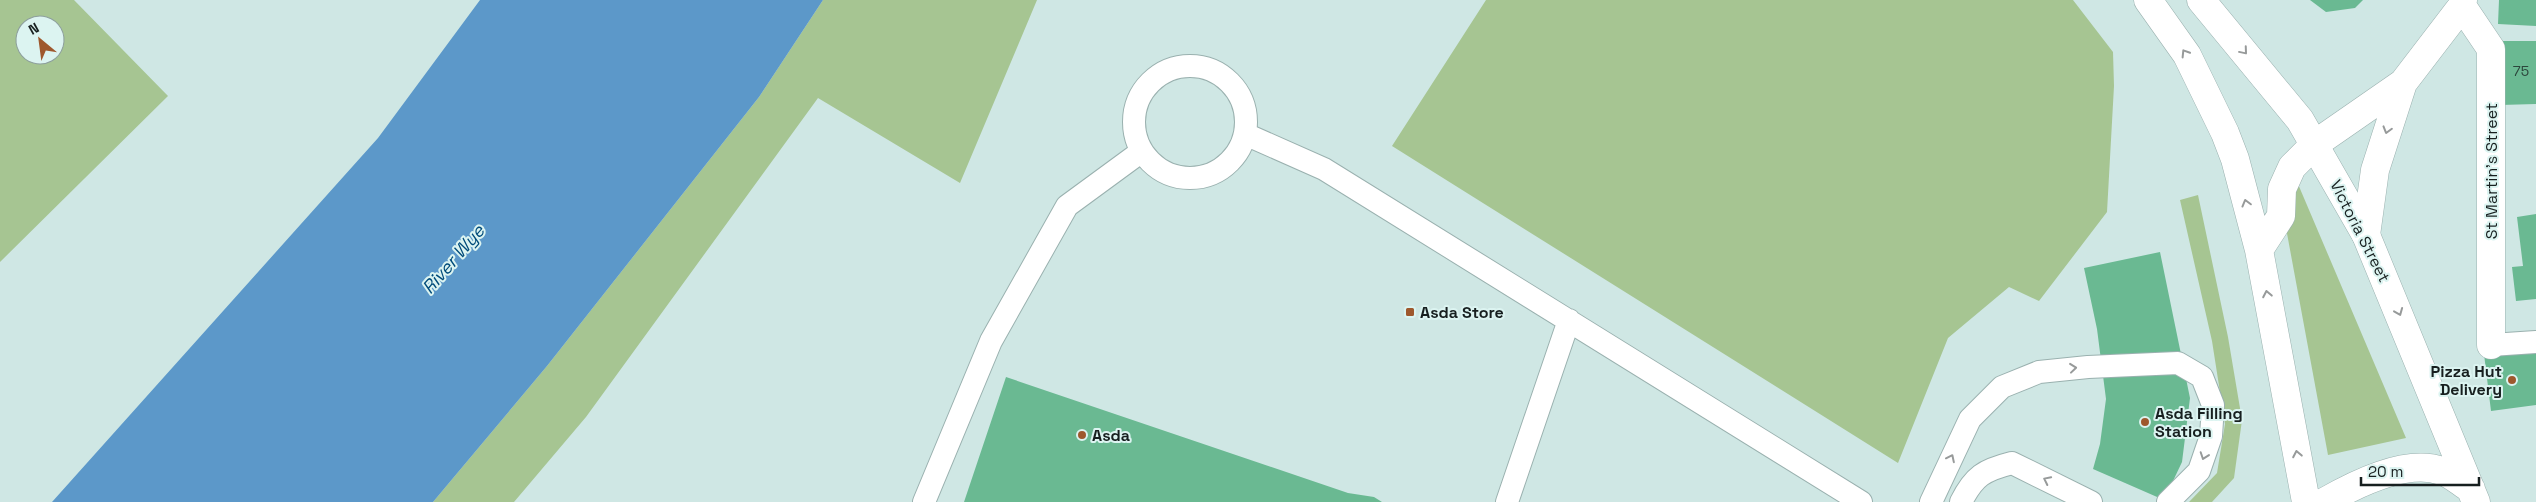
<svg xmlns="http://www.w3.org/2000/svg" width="2536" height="502" font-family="'Space Grotesk',sans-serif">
  <rect width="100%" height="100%" fill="#cfe7e4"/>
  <path fill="#a6c592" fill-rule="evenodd" d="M0 0H74L168 96 0 262ZM25 25H55V55H25Z
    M823 0H1037L960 183 818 98 586 417 514 502H433L547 366 759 97Z
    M1486 0H2073L2113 52 2114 86 2107 212 2039 301 2009 287 1948 338 1898 463 1392 146Z
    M2295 183 2298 184 2406 438 2328 455 2286 228Z
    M2198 195 2228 337 2242 420 2234 478 2212 502H2189L2217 473 2225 424 2212 341 2180 200Z"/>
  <path fill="#5c98c9" d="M480 0H823L759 97 547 366 433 502H52L378 138Z"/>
  <path fill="#6ab992" d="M2310 0H2363L2355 8 2326 12Z
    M2499 0H2536V26L2498 24Z
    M2500 41H2536V104L2500 105Z
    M2536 214V299L2516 301 2512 267 2523 266 2517 217Z
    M2160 252 2190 398 2182 462 2164 500 2093 469 2100 444 2106 399 2097 329 2084 268Z
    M2536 349V405L2491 411 2484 354Z
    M1006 377 1348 493 1374 497 1382 502H964Z"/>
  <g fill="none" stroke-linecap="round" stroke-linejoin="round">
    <defs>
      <path id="service" d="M1134 122a56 56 0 1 1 112 0a56 56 0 1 1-112 0Z
        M1245 134 1324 169 1861 502
        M2491 345 2536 342
        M924 502 991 341 1067 206 1142 151
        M1507 502 1569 320
        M1931 502 1970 419 2002 387 2039 372 2088 367 2178 363 2202 377 2213 405 2211 436 2199 471 2168 502
        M1961 502C1974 476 1984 470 2012 463L2091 502"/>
      <path id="minor" d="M2462 6 2491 49V345
        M2315 144 2403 83
        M2366 235 2375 170 2403 83 2462 6 2463 0"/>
      <path id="trunk" d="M2148 0 2187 55 2225 133 2235 159 2259 250 2306 502
        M2201 0 2300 120 2366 235 2476 502
        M2259 250 2281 216 2282 189 2292 167 2315 144
        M2324 502C2354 485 2406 458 2442 471 2452 474 2462 484 2471 489"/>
    </defs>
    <use href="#service" stroke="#9ab1af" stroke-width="24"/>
    <use href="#minor" stroke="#9ab1af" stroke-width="29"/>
    <use href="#trunk" stroke="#9ab1af" stroke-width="29"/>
    <use href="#service" stroke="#fff" stroke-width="22"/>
    <use href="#minor" stroke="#fff" stroke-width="28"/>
    <use href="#trunk" stroke="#fff" stroke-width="28"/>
  </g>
  <defs><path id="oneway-chevron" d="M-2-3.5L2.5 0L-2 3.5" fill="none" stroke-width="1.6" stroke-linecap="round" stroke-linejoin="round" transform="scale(1.25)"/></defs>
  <g stroke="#979a9a">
    <use href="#oneway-chevron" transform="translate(2244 51) rotate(50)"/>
    <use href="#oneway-chevron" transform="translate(2185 53) rotate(-122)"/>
    <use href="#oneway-chevron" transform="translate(2387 130) rotate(106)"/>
    <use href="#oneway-chevron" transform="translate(2246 203) rotate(-105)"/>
    <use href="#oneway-chevron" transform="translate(2267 294) rotate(-101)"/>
    <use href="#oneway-chevron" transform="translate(2399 312) rotate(68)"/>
    <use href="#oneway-chevron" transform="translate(2073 368) rotate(-6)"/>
    <use href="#oneway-chevron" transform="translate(2297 454) rotate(-101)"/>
    <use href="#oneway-chevron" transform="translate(2204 456) rotate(109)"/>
    <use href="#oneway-chevron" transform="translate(1951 458) rotate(-64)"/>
    <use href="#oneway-chevron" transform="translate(2047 480) rotate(-154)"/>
  </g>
  <g fill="#9e582d" stroke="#dcf4f1" stroke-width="2">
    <rect x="1405" y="307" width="10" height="10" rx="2.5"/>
    <circle cx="2512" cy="380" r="5"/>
    <circle cx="2145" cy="422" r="5"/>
    <circle cx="1082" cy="435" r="5"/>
  </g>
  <g text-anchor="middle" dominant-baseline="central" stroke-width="4" stroke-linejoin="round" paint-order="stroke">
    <g font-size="14" fill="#2c463c">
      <text x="2521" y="71">75</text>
    </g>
    <g font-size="16" fill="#171f1f" stroke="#dcf4f1">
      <text transform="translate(2491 171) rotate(-90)">St Martin's Street</text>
      <text transform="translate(2360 231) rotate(63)">Victoria Street</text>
    </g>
    <g font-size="16" font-weight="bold" fill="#171f1f" stroke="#dcf4f1" text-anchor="start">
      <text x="1420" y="312">Asda Store</text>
      <text x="2502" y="371" text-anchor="end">Pizza Hut<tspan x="2502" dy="18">Delivery</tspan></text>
      <text x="2155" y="413">Asda Filling<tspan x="2155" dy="18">Station</tspan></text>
      <text x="1092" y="435">Asda</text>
    </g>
    <g font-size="18" font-style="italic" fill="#004b7a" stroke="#dcf4f1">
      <text transform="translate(453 259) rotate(-49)">River Wye</text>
    </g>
  </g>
  <g transform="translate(40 40) rotate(331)"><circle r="24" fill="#dcf4f1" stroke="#8d9f9d"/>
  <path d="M0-4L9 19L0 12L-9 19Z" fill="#9e582d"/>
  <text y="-8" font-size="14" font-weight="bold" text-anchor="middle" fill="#171f1f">N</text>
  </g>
  <path d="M2361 477v8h118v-8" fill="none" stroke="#171f1f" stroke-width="2.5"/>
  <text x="2368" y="477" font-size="15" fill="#171f1f" stroke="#dcf4f1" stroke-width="4" paint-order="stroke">20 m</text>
</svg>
